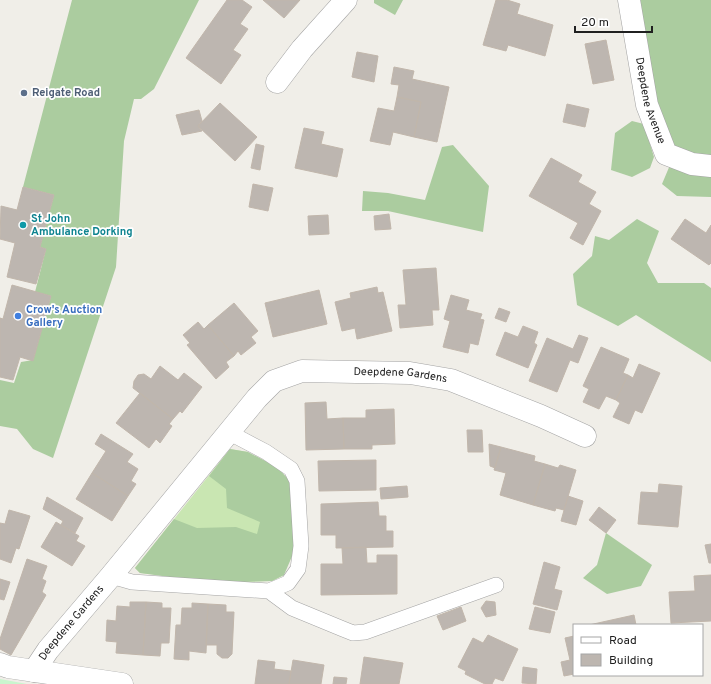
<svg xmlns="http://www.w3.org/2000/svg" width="711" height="684" font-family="Overpass,sans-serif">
  <rect width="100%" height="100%" fill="#f0eee8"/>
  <path fill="#c9e6b2" d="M230 449 248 452 284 575 272 581 242 582 140 573 135 568Z"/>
  <path fill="#abcc9f" d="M72 0H199L154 89 141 99H134L124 141 116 267 53 458 33 449 17 429 0 426V380L14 383 21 362 33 360 51 296 35 292 46 249 40 247 54 195 23 187Z
    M374 0H403L395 15 374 3Z
    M639 0H711V159L695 158 671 145 653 104Z
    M632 121 644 124 654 157 650 168 632 177 611 170 615 133Z
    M453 145 489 186 483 232 388 211H362L363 191 388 193 425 200 442 147Z
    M670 165 711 173V197L677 196 662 184Z
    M637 219 659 231 647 263 658 283H704L711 288V362L636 315 618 326 577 305 573 274 592 256 595 236 609 240Z
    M230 449 248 452 277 467 290 481 295 532 293 554 284 575 272 581 242 582 177 578 140 573 135 568 174 519 197 528 236 527 257 534 260 522 227 508 226 489 209 476Z
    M606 533 652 565 641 586 607 594 583 578 597 565Z"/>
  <path fill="#c9f6ce" d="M0 679 27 684H0Z"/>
  <path fill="#bdb6b0" stroke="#c1b6ab" d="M227 0H242L252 7 240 24 248 29 233 50 241 55 221 84 186 58Z
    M263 0H300L284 18Z
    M496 0H507L520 4 517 14 553 25 545 56 508 45 506 51 483 45Z
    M606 40 614 80 593 84 585 44Z
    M357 52 378 56 374 82 352 77Z
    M394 67 414 71 412 79 449 87 437 142 414 137 421 102 397 97 399 85 391 84Z
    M397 97 421 102 414 137 393 132 390 145 370 141 378 108 394 111Z
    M220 103 257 137 235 161 198 126Z
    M567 104 589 109 585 127 563 122Z
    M199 110 202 121 198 126 202 131 182 135 176 115Z
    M304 128 324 132 321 144 343 149 337 177 295 168Z
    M256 144 264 146 260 170 251 168Z
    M551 158 582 175 578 182 596 192 589 204 601 211 583 245 570 238 578 223 529 196Z
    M253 184 273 188 268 211 249 207Z
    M23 187 54 195 40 247 46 249 36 284 7 277 15 243 0 239 1 206 17 210Z
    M389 214 391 229 375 230 374 216Z
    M328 215 329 234 309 235 308 216Z
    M685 219 706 233 711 225V263L709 265 671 239Z
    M436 268 439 310H432L433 325 400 328 398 305H406L403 270Z
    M12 285 51 296 33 361 20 357 13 380 0 377V318L3 319Z
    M377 287 378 293 383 292 392 331 357 339 355 328 342 331 335 302 351 298 350 293Z
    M319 290 327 324 273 337 265 303Z
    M451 295 469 300 466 310 482 314 480 319 484 320 478 345 470 343 468 353 443 347 450 321 444 319Z
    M234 303 258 331 251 337 256 343 241 355 238 351 234 356 208 325Z
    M499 308 510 312 506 322 495 318Z
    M198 322 204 329 208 325 234 356 226 362 229 367 216 379 187 345 190 343 183 335Z
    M523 326 538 332 534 343 537 345 528 368 496 355 505 332 518 337Z
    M579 335 588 338 578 363 570 360 557 392 529 381 547 338 573 349Z
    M601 347 629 359 623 373 628 375 616 400 606 396 599 409 583 402 589 389 583 386Z
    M639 364 660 373 642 413 635 410 629 424 613 417 620 403 616 400 628 375 633 378Z
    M160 366 178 380 184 373 202 387 182 413 180 411 173 419 133 388 134 381 138 375 144 374 151 379Z
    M140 393 173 419 169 424 172 426 160 443 156 439 149 448 116 423Z
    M326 402 327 419 343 418 344 449 306 450 305 403Z
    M394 409 395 444 372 445V449H344L343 418H366V410Z
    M467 430H482L483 452H468Z
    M101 434 133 454 127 462 138 469 131 481 136 484 128 496 92 473 106 451 95 444Z
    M489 444 501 447 495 468 490 466Z
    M501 447 535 456 534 461 545 464 533 505 500 495 506 473 494 470Z
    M376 460V490L319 491 318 461Z
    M545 464 558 468 560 465 576 470 564 510 556 508 555 511 533 505Z
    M92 473 128 496 112 521 76 499Z
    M659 484 682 486 678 527 638 524 641 492 658 493Z
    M407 486 408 497 381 499 380 488Z
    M568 496 583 501 576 525 561 521Z
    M47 497 83 518 75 533 61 525 63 521 43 509Z
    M378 502 379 516H386V531H393V547L336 548V535H321V504Z
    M599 507 616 520 606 533 589 520Z
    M9 510 30 516 19 549 16 548 11 563 0 559V523L5 524Z
    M56 522 79 536 76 541 85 546 72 566 41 547Z
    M711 544V563H709L705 545Z
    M366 547 367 563H377V555H397V594L321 595V564H343L342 548Z
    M27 559 47 566 42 579 46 581 42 592 46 595 11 655 0 649V639Z
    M544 562 560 567 554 589 562 591 557 610 533 604Z
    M711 575V621L671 623 669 592 695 591 694 576Z
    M0 579 10 582 4 600 0 599Z
    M486 601 495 602 496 615 486 617 481 608Z
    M130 602H146L143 655 116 653 117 642 106 641 107 620 116 621 117 606 130 607Z
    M146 602 162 603V608H171L169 643H161L160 656 143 655Z
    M192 603 208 604 206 653 189 651V660L174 659 176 625H181L182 608H192Z
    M208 604 226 605V612H234L232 654 228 658H222L217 654V645H206Z
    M461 607 466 621 443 630 437 616Z
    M535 607 555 612 550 633 529 629Z
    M634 615 636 625H589Z
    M488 635 518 649 503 681 495 678 492 684H485L465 674 466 671 458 667 473 638 483 643Z
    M574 636V674L564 676 561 662 570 660 565 638Z
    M364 657 403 663 399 684H360Z
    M258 660 275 662 274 669 291 671 289 684H255Z
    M293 660 324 665 321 684H289Z
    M523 667 537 669 536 684 522 683Z
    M334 677 347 678 346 684H333Z"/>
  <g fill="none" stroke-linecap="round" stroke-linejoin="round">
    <defs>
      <path id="lane" d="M111 576 132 582 269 591 288 583 298 569 301 546 297 481 291 469 266 452 228 432
        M269 591 292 608 343 629 353 633 365 632 496 585"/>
      <g id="street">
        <path id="s1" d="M629 0 647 105 666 154 692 164 711 166"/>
        <path d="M277 82 302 49 346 0"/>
        <path d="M0 664 8 667 122 684"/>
        <path id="s2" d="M34 671 48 650 111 576 257 398 274 381 302 371 410 373 451 380 541 416 585 436"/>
      </g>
    </defs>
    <use href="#lane" stroke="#a4a4a4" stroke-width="16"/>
    <use href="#street" stroke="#a4a4a4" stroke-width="23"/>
    <use href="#lane" stroke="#fff" stroke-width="15"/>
    <use href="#street" stroke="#fff" stroke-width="22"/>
  </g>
  <circle fill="#5c6f8a" stroke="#fff" stroke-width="1.5" cx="24" cy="93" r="4"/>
  <circle fill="#0f9aa8" stroke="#fff" stroke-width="1.5" cx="23" cy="225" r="4"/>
  <circle fill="#3f7fe0" stroke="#fff" stroke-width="1.5" cx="18" cy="316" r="4"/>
  <g text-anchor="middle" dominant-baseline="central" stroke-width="3.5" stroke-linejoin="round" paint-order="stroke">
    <g font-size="11" font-weight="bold" fill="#4e5e75" stroke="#fff" text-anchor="start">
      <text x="32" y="93">Reigate Road</text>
    </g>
    <g font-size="11" fill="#202020" stroke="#fff">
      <text stroke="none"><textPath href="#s1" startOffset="103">Deepdene Avenue</textPath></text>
      <text stroke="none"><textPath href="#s2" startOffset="505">Deepdene Gardens</textPath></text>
      <text stroke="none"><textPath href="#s2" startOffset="61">Deepdene Gardens</textPath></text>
    </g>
    <g font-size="11" font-weight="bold" fill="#0d838f" stroke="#fff" text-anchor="start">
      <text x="31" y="219">St John<tspan x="31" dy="13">Ambulance Dorking</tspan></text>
    </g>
    <g font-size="11" font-weight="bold" fill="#366cbe" stroke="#fff" text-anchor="start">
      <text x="26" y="310">Crow's Auction<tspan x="26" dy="13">Gallery</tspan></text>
    </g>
  </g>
  <rect x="573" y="624" width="130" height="52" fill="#ffffff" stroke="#a6a6a6"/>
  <rect x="581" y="637" width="20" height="6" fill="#ffffff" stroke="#a6a6a6"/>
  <text x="609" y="644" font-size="12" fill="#202020">Road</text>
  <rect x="581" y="654" width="20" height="12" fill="#bdb6b0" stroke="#a6a6a6"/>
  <text x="609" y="664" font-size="12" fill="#202020">Building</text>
  <path d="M575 26v6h77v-6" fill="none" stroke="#202020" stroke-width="2"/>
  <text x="581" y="26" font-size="12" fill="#202020" stroke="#ffffff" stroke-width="3" paint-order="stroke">20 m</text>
</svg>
